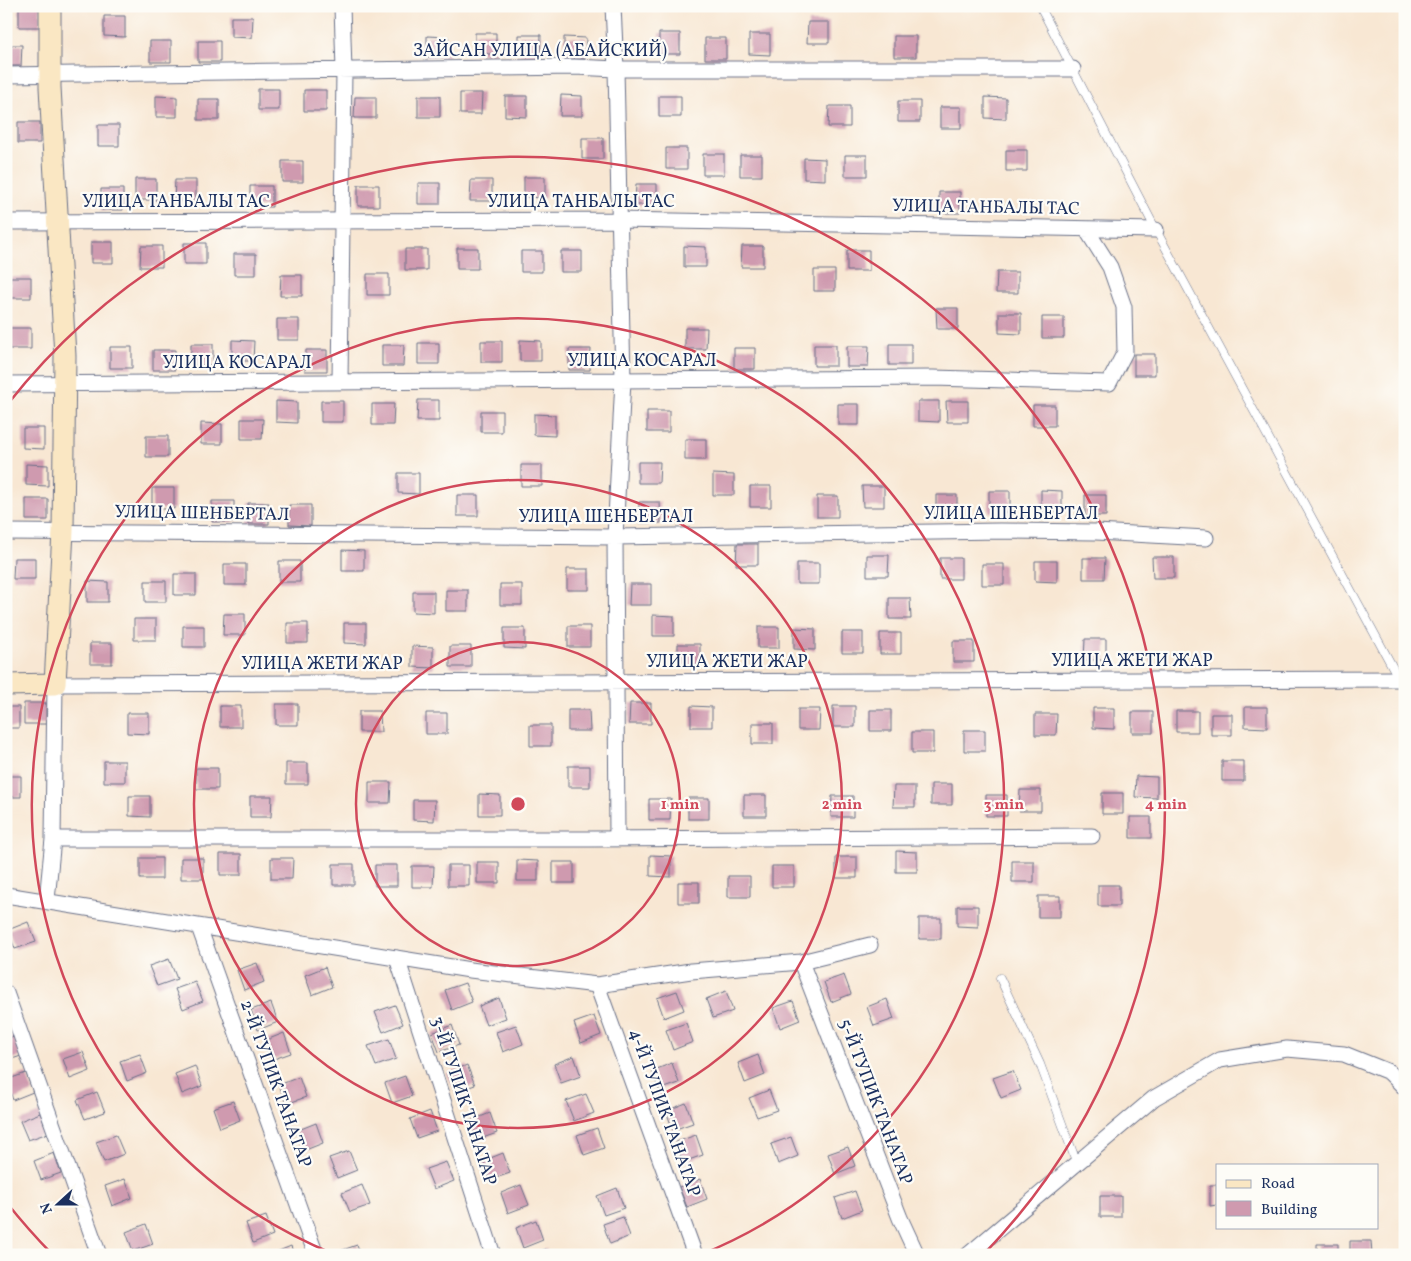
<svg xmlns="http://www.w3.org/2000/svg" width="1411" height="1261" font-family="Vollkorn,serif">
  <rect width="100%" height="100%" fill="#fdfcf7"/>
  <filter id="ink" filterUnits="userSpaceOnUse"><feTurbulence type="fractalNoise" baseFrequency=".02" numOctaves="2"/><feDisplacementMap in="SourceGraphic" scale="10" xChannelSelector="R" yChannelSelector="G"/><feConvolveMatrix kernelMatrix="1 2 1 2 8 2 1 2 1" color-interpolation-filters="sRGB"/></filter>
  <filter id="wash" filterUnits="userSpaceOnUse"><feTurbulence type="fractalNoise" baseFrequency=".0096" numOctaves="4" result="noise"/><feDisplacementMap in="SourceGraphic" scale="20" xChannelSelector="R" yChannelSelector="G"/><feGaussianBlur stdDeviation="1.12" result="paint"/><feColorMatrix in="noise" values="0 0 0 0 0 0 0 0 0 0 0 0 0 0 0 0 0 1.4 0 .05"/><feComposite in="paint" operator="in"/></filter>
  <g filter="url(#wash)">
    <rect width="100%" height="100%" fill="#f8e7d3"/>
    <g id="blocks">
      <path fill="#cf9aaf" d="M19 6H40V27H19Z
        M104 16H125V37L104 36Z
        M231 17H253L252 38 231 37Z
        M808 22H829V43H807Z
        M475 33H496V54H475Z
        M659 33H680V54H659Z
        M749 34H770V55L749 54Z
        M519 35H541L540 56 519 55Z
        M427 36 448 37V57H427Z
        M894 36H916V57H894Z
        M564 37 586 38 585 59 564 58Z
        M705 38H726V59H705Z
        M150 41H171V62H150Z
        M198 41H220V62H198Z
        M6 45H22L21 66H6Z
        M258 89H279V110H258Z
        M304 90H326V111H304Z
        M460 93H482L481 114H460Z
        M561 95 582 96V116H560Z
        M156 96 177 97V117H156Z
        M418 96H440V117H418Z
        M505 96H527V117L505 116Z
        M659 96H681V117H659Z
        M355 97H376V118H354Z
        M985 97 1006 98V119L985 118Z
        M198 99H219V120H198Z
        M898 101H920V122H898Z
        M829 106H850V127H828Z
        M940 107H961V128H940Z
        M18 122H40V143H18Z
        M98 125H119V146H98Z
        M582 138H603V159H582Z
        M666 148H687V169H666Z
        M1006 150H1027V171H1006Z
        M703 154H724V175H703Z
        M740 155H762V176H740Z
        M845 155H867V176H845Z
        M804 158 825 159V180L804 179Z
        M282 161H303V182H282Z
        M524 177H545V198L524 197Z
        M135 179H156V200H135Z
        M175 180H196V201H174Z
        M471 180H492V201H470Z
        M418 183H440V204H418Z
        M636 184H657V205H635Z
        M358 185H379V206H358Z
        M250 186H272V207H250Z
        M101 189H123V210H101Z
        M939 192H960V213H939Z
        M91 242H113V263H91Z
        M184 243H206V264H184Z
        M141 246H162V267H140Z
        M684 246 706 247V267H684Z
        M742 246H763V267H741Z
        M457 248H478V269H457Z
        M405 249H427V270H405Z
        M847 250H869V271H847Z
        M521 251H542V272H521Z
        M561 251H582V272H561Z
        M234 254H256V275H234Z
        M814 270H835V291H814Z
        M997 272H1018V293H996Z
        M367 274H389V295H367Z
        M281 275H302V296H280Z
        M10 277H31V298H10Z
        M936 308H958V329H937Z
        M999 313H1021V334L999 333Z
        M1042 317H1064V338H1042Z
        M277 319H299V340H277Z
        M9 328H31V349H9Z
        M685 328H707L706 349H685Z
        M232 340 254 341 253 361H232Z
        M520 340 541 341V361H520Z
        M481 341H502V362H481Z
        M418 343H439V364H418Z
        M191 344H213V365H191Z
        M889 344H911V365H889Z
        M382 345H404L403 366H382Z
        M814 345H836V366H814Z
        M847 346H869L868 367H847Z
        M110 347H132V368H110Z
        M734 348H755V369H734Z
        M569 349H591L590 370H569Z
        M153 350H175V370H153Z
        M306 350H327V371H305Z
        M1134 354H1155V375H1134Z
        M418 400H439V421H417Z
        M276 401 297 402V423L276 422Z
        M321 401H343V422H321Z
        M918 401H939V422L918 421Z
        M946 401H968V422H947Z
        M372 404H394L393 425H372Z
        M838 404H859V425H838Z
        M1033 405H1055V426H1033Z
        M481 411H502V432H481Z
        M647 411H669V432H647Z
        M534 414 555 415V436L534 435Z
        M241 419H263L262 439H241Z
        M201 423 222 424V444H201Z
        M23 428H44V449L23 448Z
        M146 436H168V457H146Z
        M685 439H706V460H685Z
        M638 462H660L659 483H638Z
        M26 464 48 465V486L26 485Z
        M521 465H542V486H521Z
        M398 473H419V494L398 493Z
        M713 474 734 475V495H713Z
        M750 486H771V507H750Z
        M862 486H884V507H863Z
        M152 488H174V509H152Z
        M1041 490 1062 491V511H1041Z
        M989 491H1010V512H989Z
        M457 495H478V516H457Z
        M936 495H957V516H936Z
        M1085 495H1106V516H1085Z
        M817 496H838V517H817Z
        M26 499H48V520H26Z
        M212 501H234V522H212Z
        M639 502H660L661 523H639Z
        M248 503H269V524H248Z
        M289 505H311V526L289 525Z
        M737 544H758V565H736Z
        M342 550 364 551V571H342Z
        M867 555H889L888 576H867Z
        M1152 557H1174V578H1153Z
        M14 558H35V579H13Z
        M940 558H961V579H940Z
        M1083 558H1105L1104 579H1083Z
        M279 561H300V582H279Z
        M1035 561H1057V582L1035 581Z
        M797 563H819V584H797Z
        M224 564H246V585H224Z
        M982 564H1004V585H982Z
        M567 569H589V590H567Z
        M174 574H196V595H174Z
        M87 581 108 582V602H87Z
        M145 581H166V602H145Z
        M500 584H522V605H500Z
        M630 584H651V605H629Z
        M446 590H468V611H446Z
        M413 592H434V613L413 612Z
        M889 598H910L911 619H889Z
        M224 614H245V635H223Z
        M653 615 674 616V636H653Z
        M134 619H156V640H134Z
        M287 623H308V643H287Z
        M344 623H366V644L344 643Z
        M183 626H204V647H183Z
        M568 626H590V647H568Z
        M758 627H779V648H758Z
        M504 628H525V649L504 648Z
        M794 628 815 629V650L794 649Z
        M842 632H863V653H842Z
        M880 633H901V654H880Z
        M1085 639H1106V660H1084Z
        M953 641H974V662H953Z
        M90 643H112V664H90Z
        M678 644H700V665H678Z
        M412 646 433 647V668L412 667Z
        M450 646H471V667H450Z
        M24 703H46V724H24Z
        M630 703H651V724H629Z
        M276 704H298V725H276Z
        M220 706H241V727H220Z
        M691 706 712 707V727H691Z
        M833 706H855V727H833Z
        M6 707H19V728H6Z
        M1245 707H1267V728L1245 727Z
        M1093 708H1114V729L1093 728Z
        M798 709H820L819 730H798Z
        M568 710H589L590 731H568Z
        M870 710H891V731H870Z
        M359 711H380L381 732H359Z
        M1176 711H1198V732H1176Z
        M1132 712H1153V733H1132Z
        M127 713H149V734L127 733Z
        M426 713H447V734H426Z
        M1035 714H1057L1056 735H1035Z
        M1211 714H1232V735H1211Z
        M752 723H773V744H752Z
        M530 725H551V746H530Z
        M964 730H985V751H964Z
        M912 732H933V753H912Z
        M104 761H125V782H104Z
        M1222 761H1244V781H1222Z
        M286 763H308V784H286Z
        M568 766H590V787H568Z
        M196 768H218V789H196Z
        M6 776H21V797H6Z
        M1136 776 1157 777V798L1135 797Z
        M369 782H391L390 803H369Z
        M931 784H952V805H931Z
        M894 786H915V807H893Z
        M1020 790H1041V811H1019Z
        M1102 793H1123V814H1102Z
        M479 794 500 795V815H479Z
        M744 795H766V816H744Z
        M986 795H1007V816H986Z
        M129 796H150V817L129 816Z
        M250 796H272L271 817H250Z
        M832 796H853V817H831Z
        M688 798H709V819H688Z
        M649 799H671L670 820H649Z
        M413 800H435L434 821 413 820Z
        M1130 817H1151V838H1130Z
        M896 851 917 852V872H896Z
        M220 854H241V875H220Z
        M650 855 671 856V877L650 876Z
        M836 857H857V878H836Z
        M140 858H162V879H140Z
        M181 858H203V879H181Z
        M271 858H293L292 879H271Z
        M517 860 538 861V881H517Z
        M1012 861H1034V882H1012Z
        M477 862H499V883H477Z
        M553 862H574V883H553Z
        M333 864H354V885H333Z
        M375 865H397V886H375Z
        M448 865H469V886H448Z
        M412 866H434L433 887H412Z
        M772 866H794V887H772Z
        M728 876H750V897H728Z
        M678 882H699V903H678Z
        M1098 885H1119V906H1098Z
        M1038 896H1060V917H1038Z
        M957 906H978V927L957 926Z
        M919 918H941V939H919Z
        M28 922 36 942 15 949 8 930Z
        M169 959 177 979 157 986 149 966Z
        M257 963 264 982 244 990 237 970Z
        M325 967 332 987 312 995 305 975Z
        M844 975 851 994 831 1002 824 982Z
        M195 982 203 1001 183 1009 175 989Z
        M465 983 472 1002 452 1010 445 990Z
        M677 991 684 1010 664 1018 657 998Z
        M726 991 733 1011 713 1018 706 999Z
        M499 998 506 1018 486 1025 479 1006Z
        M887 999 894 1019 874 1026 867 1007Z
        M793 1001 800 1020 780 1028 773 1008Z
        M271 1003 278 1022 258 1030 251 1010Z
        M395 1005 403 1024 383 1032 375 1012Z
        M594 1016 601 1035 581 1043 574 1023Z
        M686 1023 693 1042 673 1050 666 1030Z
        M452 1025 459 1045 439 1052 432 1033Z
        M516 1025 523 1044 503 1052 496 1032Z
        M284 1033 291 1053 271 1060 264 1041Z
        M14 1036 21 1056 6 1061V1039Z
        M389 1039 396 1059 376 1066 368 1046Z
        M83 1052 90 1071 70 1079 63 1059Z
        M140 1054 147 1073 127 1081 120 1061Z
        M758 1055 765 1075 745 1083 738 1063Z
        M574 1056 581 1076 561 1083 554 1064Z
        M672 1063 679 1083 659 1090 652 1071Z
        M467 1065 475 1085 455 1092 447 1073Z
        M195 1066 202 1086 182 1094 175 1074Z
        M1013 1071 1021 1090 1001 1098 993 1078Z
        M26 1073 33 1092 13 1100 6 1080Z
        M405 1076 412 1096 392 1103 385 1083Z
        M299 1077 306 1097 286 1104 279 1085Z
        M769 1090 777 1110 757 1117 749 1098Z
        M97 1092 105 1112 85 1119 77 1100Z
        M586 1094 594 1113 574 1121 566 1101Z
        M233 1101 240 1120 220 1128 213 1108Z
        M686 1103 693 1123 673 1130 666 1111Z
        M430 1111 437 1131 417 1138 410 1119Z
        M40 1113 48 1133 28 1140 20 1121Z
        M490 1113 497 1133 477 1140 470 1121Z
        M316 1123 323 1143 303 1151 296 1131Z
        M597 1128 604 1148 584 1155 577 1135Z
        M116 1135 124 1154 104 1162 96 1142Z
        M696 1135 703 1155 683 1162 676 1142Z
        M791 1137 798 1156 778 1164 771 1144Z
        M848 1147 855 1166 835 1174 828 1154Z
        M349 1151 357 1170 337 1178 329 1158Z
        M54 1153 61 1173 41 1180 34 1161Z
        M503 1153 510 1173 490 1180 483 1161Z
        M446 1162 454 1181 434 1189 426 1169Z
        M125 1179 132 1198 112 1206 105 1186Z
        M700 1179 707 1199 687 1207 679 1187Z
        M362 1185 370 1205 350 1212 342 1193Z
        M521 1185 529 1205 508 1213 501 1193Z
        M1210 1185H1217V1205L1210 1206Z
        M617 1188 624 1208 604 1215 597 1196Z
        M855 1191 862 1210 842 1218 835 1198Z
        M1100 1196H1121V1217H1100Z
        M266 1216 273 1235 253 1243 246 1223Z
        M623 1217 630 1236 610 1244 603 1224Z
        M536 1220 543 1240 523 1248 516 1228Z
        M146 1224 153 1244 133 1251 126 1232Z
        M1350 1241H1371L1372 1255H1350Z
        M1317 1244H1338V1255H1317Z
        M357 1245 360 1255H337V1252Z
        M291 1246 294 1255H269Z
        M546 1249 549 1255H531Z"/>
    </g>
  </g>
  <g filter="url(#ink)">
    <use href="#blocks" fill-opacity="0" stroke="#686f87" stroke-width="1"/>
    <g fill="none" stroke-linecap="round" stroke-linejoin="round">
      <defs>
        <path id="lane" d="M1040 6 1156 230 1405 690
          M1000 978 1040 1064 1076 1161"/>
        <path id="street" d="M613 6 616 69 623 380 615 537 617 838
          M6 75 575 67 616 69H1073
          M6 222 618 220 1156 230
          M340 381 344 71 342 6
          M6 384 933 378 1109 383 1125 352 1124 307 1110 267 1086 229
          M6 532 615 537 1000 531 1096 532 1206 538
          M53 839H590L1092 836
          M6 895 470 970 597 985 691 971 801 962 870 945
          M47 900 53 839 55 684 1399 679
          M199 927 316 1255
          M397 958 493 1255
          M801 962 900 1218 917 1255
          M597 985 695 1255
          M6 993 99 1255
          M968 1255 1154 1098 1220 1060 1287 1049 1344 1054 1389 1072 1405 1088"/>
        <path id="secondary" d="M6 685 55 684 63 531 65 356 50 87V6"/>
      </defs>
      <use href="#lane" stroke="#686f87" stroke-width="9"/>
      <use href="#street" stroke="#686f87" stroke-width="17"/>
      <use href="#secondary" stroke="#686f87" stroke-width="23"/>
      <use href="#lane" stroke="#fff" stroke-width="8"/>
      <use href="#street" stroke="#fff" stroke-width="15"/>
      <use href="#secondary" stroke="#fae7c3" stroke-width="21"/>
    </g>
  </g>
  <g fill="none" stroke="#d1495b" stroke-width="2.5">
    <circle cx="518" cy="804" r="162"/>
    <circle cx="518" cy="804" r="324"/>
    <path d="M336 1255A486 486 0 1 1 700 1255"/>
    <path d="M52 1254A648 648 0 0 1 7 1203M7 405A648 648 0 1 1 984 1254"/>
  </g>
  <g text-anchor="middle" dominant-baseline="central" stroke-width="4.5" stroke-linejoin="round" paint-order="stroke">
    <g font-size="18" fill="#1b2f5e" stroke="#fdfcf7">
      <text x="540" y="51">ЗАЙСАН УЛИЦА (АБАЙСКИЙ)</text>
      <text x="176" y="202">УЛИЦА ТАНБАЛЫ ТАС</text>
      <text x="581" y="202">УЛИЦА ТАНБАЛЫ ТАС</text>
      <text transform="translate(986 208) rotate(1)">УЛИЦА ТАНБАЛЫ ТАС</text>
      <text x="642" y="361">УЛИЦА КОСАРАЛ</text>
      <text x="237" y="363">УЛИЦА КОСАРАЛ</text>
      <text transform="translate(202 514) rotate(1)">УЛИЦА ШЕНБЕРТАЛ</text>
      <text x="1011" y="514">УЛИЦА ШЕНБЕРТАЛ</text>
      <text x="606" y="517">УЛИЦА ШЕНБЕРТАЛ</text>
      <text x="1132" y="661">УЛИЦА ЖЕТИ ЖАР</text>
      <text x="727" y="662">УЛИЦА ЖЕТИ ЖАР</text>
      <text x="322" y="664">УЛИЦА ЖЕТИ ЖАР</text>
      <text transform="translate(275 1084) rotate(70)">2-Й ТУПИК ТАНАТАР</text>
      <text transform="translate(463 1101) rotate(72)">3-Й ТУПИК ТАНАТАР</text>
      <text transform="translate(875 1102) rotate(69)">5-Й ТУПИК ТАНАТАР</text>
      <text transform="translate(664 1113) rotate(70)">4-Й ТУПИК ТАНАТАР</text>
    </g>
  </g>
  <circle cx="518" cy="804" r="8" fill="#d1495b" stroke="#fdfcf7" stroke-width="2.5"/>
  <g font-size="15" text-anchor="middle" font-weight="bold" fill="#d1495b" stroke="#fdfcf7" stroke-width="4.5" stroke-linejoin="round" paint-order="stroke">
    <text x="680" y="809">1 min</text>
    <text x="842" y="809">2 min</text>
    <text x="1004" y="809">3 min</text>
    <text x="1166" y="809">4 min</text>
  </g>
  <rect width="1411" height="1261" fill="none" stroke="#fdfcf7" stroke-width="25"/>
  <rect x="1216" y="1164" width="162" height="65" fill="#fdfcf7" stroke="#a3aaba"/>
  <rect x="1226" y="1180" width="25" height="8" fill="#fae7c3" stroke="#a3aaba"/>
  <text x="1261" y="1188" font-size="15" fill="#1b2f5e">Road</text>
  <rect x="1226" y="1201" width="25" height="15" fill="#cf9aaf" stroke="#a3aaba"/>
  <text x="1261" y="1214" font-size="15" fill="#1b2f5e">Building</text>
  <g transform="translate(58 1204) rotate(249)" stroke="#fdfcf7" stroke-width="4" paint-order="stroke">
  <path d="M0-4L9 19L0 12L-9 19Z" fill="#1b2f5e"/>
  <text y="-8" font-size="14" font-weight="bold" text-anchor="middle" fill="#1b2f5e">N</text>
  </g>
</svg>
